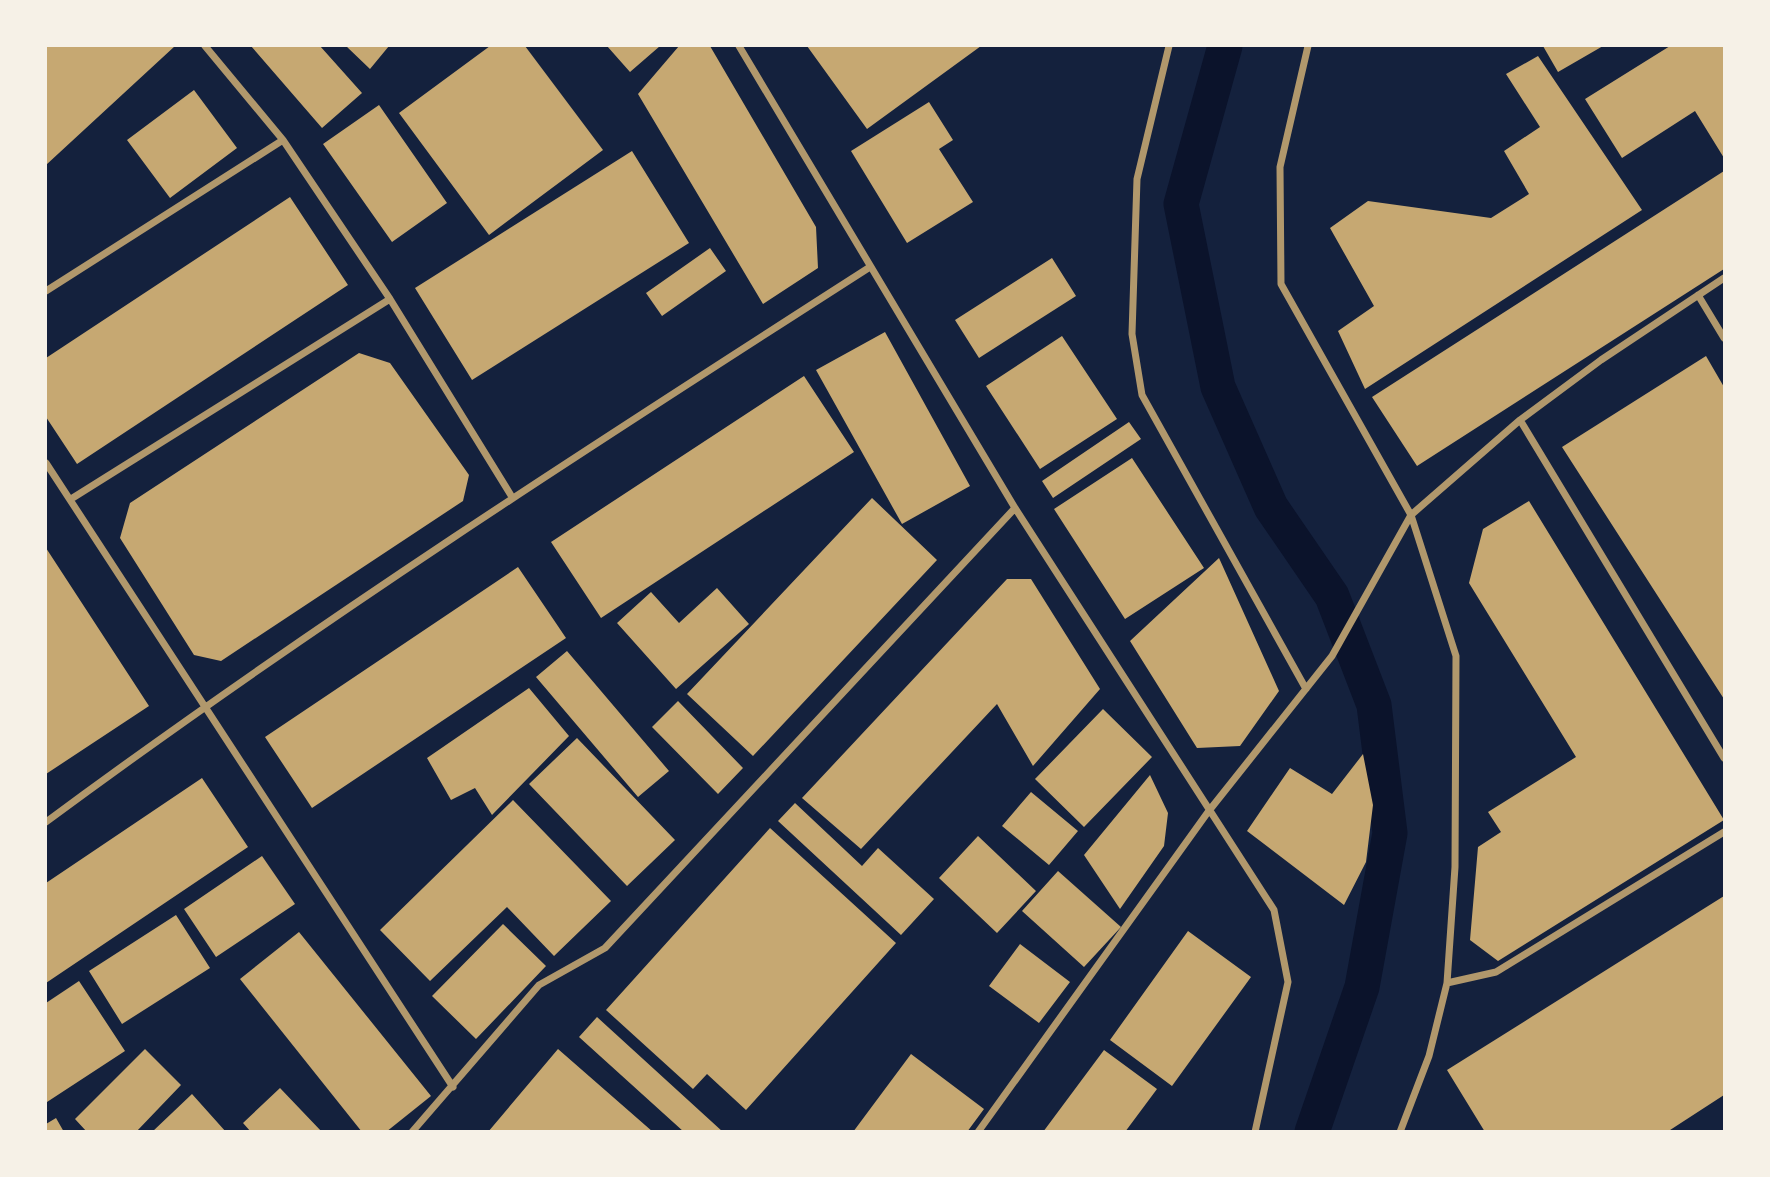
<svg xmlns="http://www.w3.org/2000/svg" width="1770" height="1177" font-family="Cabin,sans-serif">
  <rect width="100%" height="100%" fill="#14213d"/>
  <g fill="none" stroke-linecap="round" stroke-linejoin="round">
    <path stroke="#0b132b" stroke-width="35" d="M1225 46 1181 204 1218 387 1271 507 1332 596 1374 705 1390 833 1362 987 1312 1132"/>
  </g>
  <path fill="#c6a872" d="M46 46H175L46 165Z
    M251 46H320L362 93 322 128Z
    M346 46H389L370 69Z
    M490 46H525L603 150 489 235 399 113Z
    M607 46H660L630 72Z
    M679 46H710L816 227 818 268 763 304 638 94Z
    M807 46H981L867 129Z
    M1543 46H1603L1558 72Z
    M1670 46H1724V158L1695 111 1622 158 1585 99Z
    M1538 56 1642 210 1365 389 1338 331 1374 306 1330 228 1368 201 1491 218 1529 194 1504 151 1540 127 1506 74Z
    M194 90 237 148 170 198 127 140Z
    M929 102 953 140 939 149 973 202 907 243 851 151Z
    M379 105 447 203 392 242 323 144Z
    M632 151 689 243 472 380 415 288Z
    M1724 171V269L1417 466 1372 397Z
    M290 197 348 285 77 464 46 417V358Z
    M710 248 726 271 662 316 646 293Z
    M1052 258 1076 296 979 358 955 320Z
    M885 332 970 486 902 524 816 370Z
    M1062 336 1117 419 1040 469 986 386Z
    M359 353 390 363 469 475 463 501 221 661 194 655 120 538 130 503Z
    M1706 356 1724 387V699L1562 447Z
    M804 376 854 452 601 618 551 542Z
    M1129 422 1141 439 1053 498 1042 481Z
    M1132 458 1204 568 1125 619 1054 509Z
    M872 498 937 560 753 756 687 694Z
    M1529 501 1724 820 1498 961 1470 940 1478 847 1501 832 1488 812 1576 757 1469 583 1483 529Z
    M46 548 149 706 46 774Z
    M1219 558 1279 691 1240 746 1197 748 1130 641Z
    M518 567 566 638 312 808 265 737Z
    M1007 579H1031L1100 689 1033 766 997 704 861 849 802 798Z
    M717 588 749 624 676 689 617 623 651 592 679 623Z
    M567 651 669 771 638 797 536 677Z
    M529 688 569 736 492 815 475 788 451 800 427 758Z
    M678 701 743 768 718 794 652 727Z
    M1103 709 1152 757 1084 827 1035 779Z
    M577 738 675 840 627 886 529 784Z
    M1363 754 1373 805 1366 862 1344 905 1247 831 1290 768 1332 794Z
    M1150 775 1168 813 1164 846 1120 909 1084 855Z
    M202 778 248 847 46 983V883Z
    M1031 792 1078 831 1049 865 1002 826Z
    M513 800 611 901 554 956 507 907 430 981 380 930Z
    M795 803 862 866 878 848 934 899 901 935 778 821Z
    M770 828 896 943 746 1110 707 1074 693 1089 606 1010Z
    M978 836 1036 891 997 933 939 878Z
    M262 856 295 904 216 957 184 909Z
    M1058 871 1121 927 1084 967 1022 911Z
    M1724 896V1095L1667 1132H1485L1447 1070Z
    M176 915 210 968 122 1024 89 971Z
    M503 924 546 966 476 1039 432 996Z
    M1188 931 1251 977 1172 1086 1110 1040Z
    M299 932 431 1096 386 1132H362L240 979Z
    M1020 944 1070 982 1039 1023 989 986Z
    M79 981 125 1051 47 1102 46 1003Z
    M597 1017 723 1132H684L579 1037Z
    M145 1049 181 1085 136 1132H87L75 1119Z
    M558 1049 653 1132H488Z
    M1104 1050 1157 1089 1125 1132H1043Z
    M911 1054 984 1109 967 1132H853Z
    M280 1088 322 1132H251L243 1123Z
    M192 1094 226 1132H152Z
    M56 1118 64 1132H46V1124Z"/>
  <g fill="none" stroke-linecap="round" stroke-linejoin="round">
    <path stroke="#b1986c" stroke-width="7" d="M205 46 283 140 390 299 512 497
      M739 46 1015 508 1274 910 1288 982 1255 1132
      M1169 46 1137 179 1132 334 1142 395 1306 689
      M1308 46 1280 167 1281 284 1411 515 1456 656 1455 867 1447 983 1429 1056 1400 1132
      M46 291 283 140
      M1698 295 1724 338
      M1520 420 1724 758
      M46 463 453 1087
      M71 499 390 299
      M46 822C312 625 591 446 870 267
      M1447 983 1496 972 1724 832
      M412 1132 539 985 605 948 1015 508
      M978 1132 1208 812 1332 656 1411 515 1520 420 1601 360 1724 278"/>
  </g>
  <rect width="1770" height="1177" fill="none" stroke="#f6f1e7" stroke-width="94"/>
</svg>
